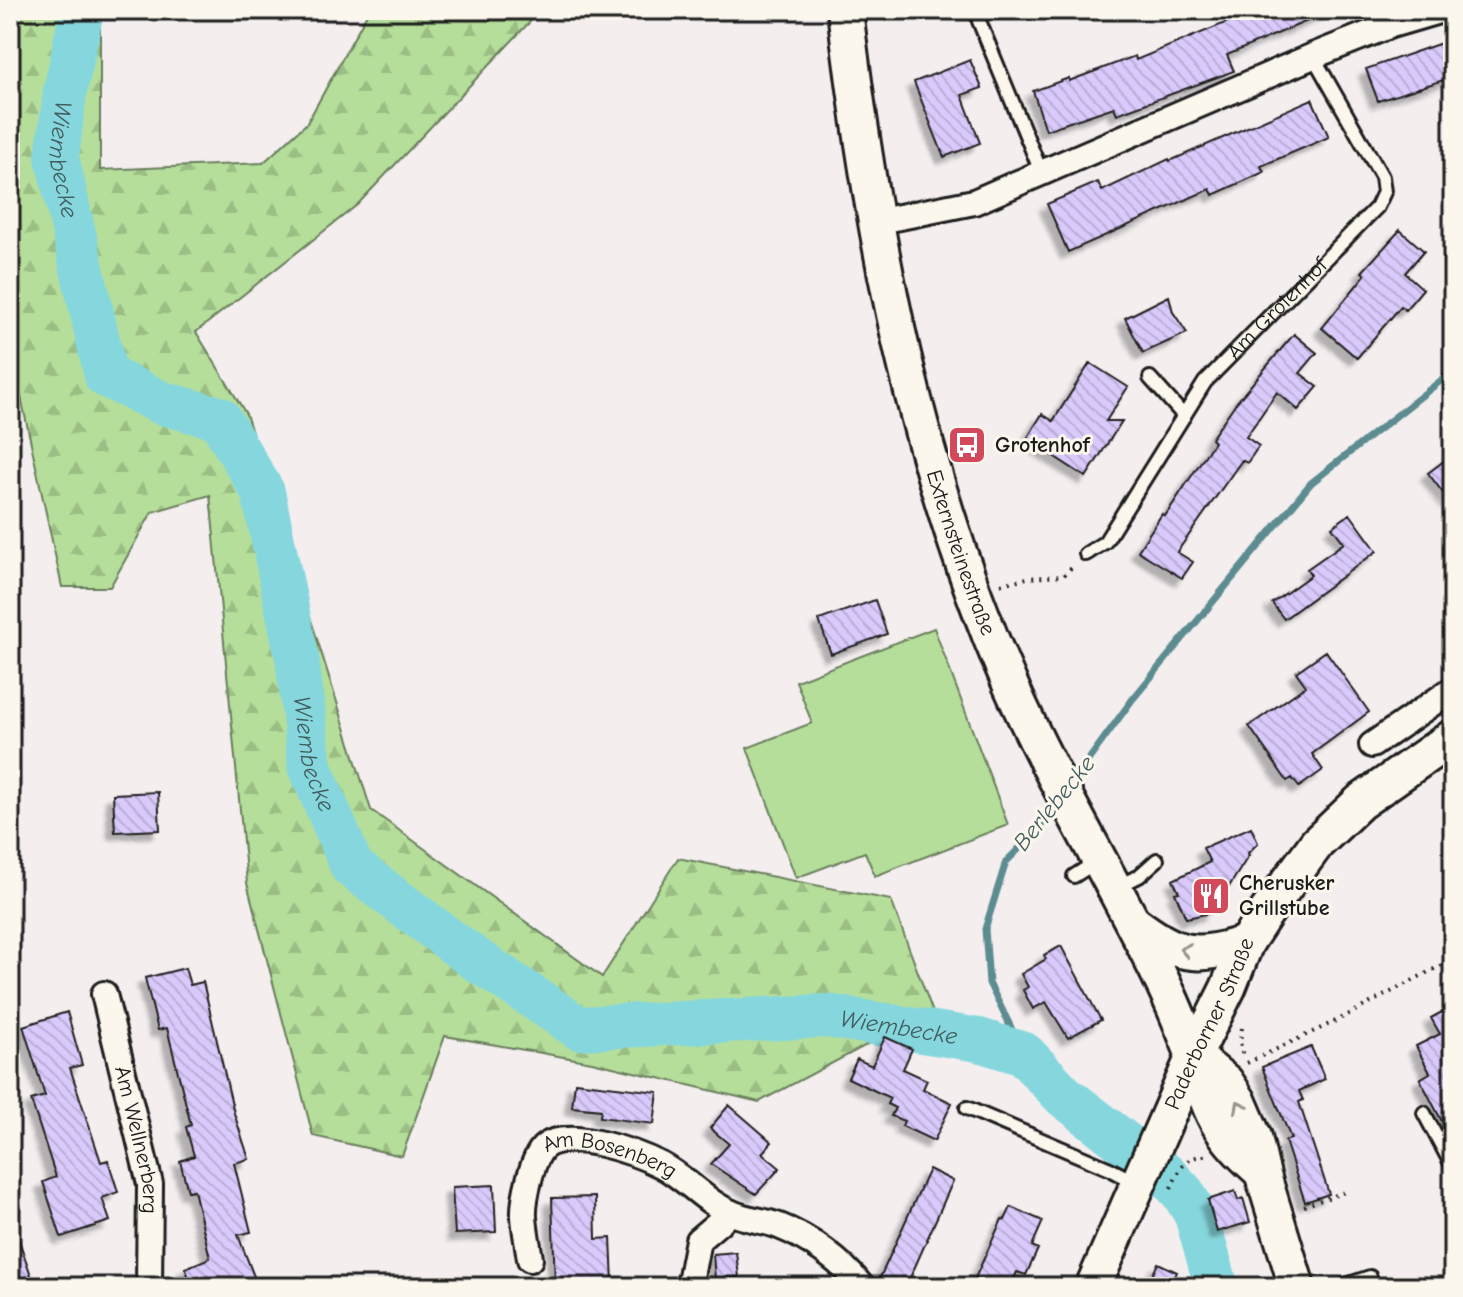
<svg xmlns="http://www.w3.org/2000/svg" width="1463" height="1297" font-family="'Comic Neue',sans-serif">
  <defs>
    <pattern id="forest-firs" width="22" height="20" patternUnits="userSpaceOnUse" patternTransform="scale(2)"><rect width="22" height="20" fill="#b5de9a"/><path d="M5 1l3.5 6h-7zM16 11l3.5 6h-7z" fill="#9bbe84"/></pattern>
    <pattern id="building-back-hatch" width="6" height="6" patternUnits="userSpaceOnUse" patternTransform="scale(2)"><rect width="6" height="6" fill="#dacafc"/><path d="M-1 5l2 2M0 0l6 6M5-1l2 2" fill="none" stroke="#baadd7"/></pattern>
    <filter id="shadow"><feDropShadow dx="-7" dy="7" stdDeviation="2" flood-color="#0004"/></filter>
  </defs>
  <rect width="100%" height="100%" fill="#f4eeef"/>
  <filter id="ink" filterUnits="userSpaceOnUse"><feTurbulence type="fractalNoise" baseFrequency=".0125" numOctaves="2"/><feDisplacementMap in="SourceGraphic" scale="16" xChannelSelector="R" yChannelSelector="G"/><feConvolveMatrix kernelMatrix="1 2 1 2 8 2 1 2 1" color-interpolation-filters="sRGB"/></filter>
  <g filter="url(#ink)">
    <path fill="#b5de9a" stroke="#687d5b" stroke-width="2" d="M934 628 1008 825 875 876 865 852 796 878 747 748 812 723 796 681Z"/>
    <path fill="url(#forest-firs)" stroke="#687d5b" stroke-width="2" d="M10 10H100V170L263 163 307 123 369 10H541L357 205 196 332 246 414 371 810 602 977 678 858 891 900 947 1050 887 1034 759 1102 592 1062 445 1036 402 1156 313 1136 247 883 210 495 152 512 110 587H62L10 346Z"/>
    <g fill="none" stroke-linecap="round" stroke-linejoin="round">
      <path stroke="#5c8c90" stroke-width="7" d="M1071 784 1132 700 1311 483 1453 371
        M1024 1054 989 983 985 929 1006 862 1041 826 1057 803"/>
      <path stroke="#86d7dd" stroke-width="44" id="s1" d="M82 10 65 92 57 157 106 376 162 403 219 418 263 492 297 657 310 767 352 867 471 956 579 1028 827 1016 979 1040 1024 1054 1064 1096 1166 1175 1183 1193 1196 1215 1214 1278V1287"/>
    </g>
    <path fill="url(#building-back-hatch)" stroke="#1c1c1c" stroke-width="2" filter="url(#shadow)" d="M1248 10 1331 11 1227 55 1234 71 1117 114 1114 107 1046 130 1033 91 1069 78V81L1135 56 1136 60 1235 19 1234 16Z
      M1453 39V77L1378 101 1366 69Z
      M970 60 982 88 962 95 980 143 944 157 914 82Z
      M1312 99 1329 137 1261 166 1264 172 1213 195 1210 189 1068 252 1047 204 1098 182 1102 191 1169 159 1170 161Z
      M1400 230 1424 251 1405 273 1423 289 1405 310 1401 306 1357 358 1322 328 1365 275 1362 272Z
      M1169 296 1173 312 1187 333 1143 353 1125 318Z
      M1294 334 1317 353 1300 373 1318 387 1298 410 1277 392 1246 437 1259 446 1247 463 1242 460 1177 552 1193 562 1182 578 1138 551 1162 514 1165 516 1214 442 1211 439 1235 404Z
      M1090 363 1128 387 1106 421H1122L1086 477 1027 439 1042 414 1053 421Z
      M1453 454V506L1428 473Z
      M1350 514 1377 551 1284 619 1272 603 1311 575 1307 569 1344 543 1332 527Z
      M875 600 887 634 831 654 819 620Z
      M1326 651 1369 712 1312 754 1323 770 1299 787 1292 778 1287 781 1249 726 1306 686 1296 672Z
      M158 792 160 830 115 832 113 794Z
      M1251 827 1258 843 1248 853 1249 855 1227 890 1223 891 1225 895 1218 899 1220 903 1212 906 1211 913 1186 918 1175 893 1179 892 1173 880 1210 862 1203 848Z
      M1061 946 1101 1020 1068 1038 1046 1002 1033 1009 1023 990 1028 987 1021 974 1046 959 1044 955Z
      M185 968 190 985 203 982 234 1113 249 1159 234 1163 251 1232 238 1235 258 1287H193L185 1268 210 1258 194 1190 188 1191 180 1161 194 1156 186 1127 191 1125 167 1028 158 1030 145 978Z
      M1453 1006V1143L1420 1079 1430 1073 1416 1046 1440 1034 1431 1018Z
      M67 1012 82 1065 70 1068 101 1162 108 1160 118 1192 102 1198 110 1221 61 1237 43 1182 56 1177 31 1100 45 1096 23 1026Z
      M885 1037 912 1049 903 1069 927 1080 923 1089 952 1103 934 1141 902 1126 904 1121 891 1116 895 1108 887 1104 890 1098 848 1078 857 1059 872 1066Z
      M1311 1047 1325 1079 1299 1091 1303 1100 1299 1102 1329 1194 1305 1202 1285 1141 1291 1139 1262 1067Z
      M575 1082 658 1092 654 1124 600 1117 601 1110 572 1107Z
      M729 1105 772 1142 762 1153 780 1168 756 1194 711 1164 729 1144 710 1128Z
      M929 1169 953 1181 906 1287H895L879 1280Z
      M494 1185 496 1232 455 1234 452 1187Z
      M1235 1191 1238 1200 1243 1198 1250 1222 1217 1232 1208 1200Z
      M595 1197 596 1239 611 1238 613 1283 555 1285 552 1198Z
      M1011 1207 1043 1221 1032 1246 1038 1249 1026 1275 1017 1272 1010 1287H971L1002 1219 1005 1220Z
      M10 1223H13L35 1287H13L10 1275Z
      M736 1252 739 1277 715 1279 713 1254Z
      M1158 1263 1177 1272 1170 1287H1147Z"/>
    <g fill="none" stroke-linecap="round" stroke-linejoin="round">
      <defs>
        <g id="service">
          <path d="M979 21 1042 174"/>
          <path d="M1150 378 1184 416"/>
          <path id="s2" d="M1086 554 1105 542 1205 382 1377 207 1384 192 1382 177 1313 56"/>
          <path d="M1074 876 1096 862"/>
          <path d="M1117 887 1139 876 1157 860"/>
          <path d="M967 1108 1110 1169 1135 1182"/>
          <path d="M1424 1113 1453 1167"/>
          <path d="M1340 1287 1370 1277"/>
        </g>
        <g id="minor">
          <path d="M875 222 974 202 1313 56 1391 25 1442 10"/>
          <path d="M1372 745 1453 689"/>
          <path id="s3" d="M104 994 150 1184 149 1287"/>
          <path id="s4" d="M530 1259C528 1245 525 1231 524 1217 523 1200 532 1158 544 1147 567 1127 637 1153 661 1165 686 1178 706 1203 732 1213 747 1220 764 1220 779 1226 810 1238 842 1262 862 1287"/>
          <path d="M689 1287 698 1240 730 1213"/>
        </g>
        <g id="secondary">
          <path id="s5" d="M845 10C872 240 917 471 1010 684 1055 786 1114 881 1162 981 1174 1005 1184 1031 1194 1056 1202 1080 1206 1104 1220 1126 1231 1144 1246 1158 1262 1172"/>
          <path d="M1134 923C1178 956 1194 959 1246 943"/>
          <path d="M1194 1056 1226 1082 1238 1100 1254 1137 1262 1172 1297 1287"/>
          <path id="s6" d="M1093 1287 1194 1056 1228 988 1246 943 1265 914 1317 843 1360 802 1453 737"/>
        </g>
      </defs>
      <use href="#service" stroke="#1c1c1c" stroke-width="18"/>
      <use href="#minor" stroke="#1c1c1c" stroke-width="30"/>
      <use href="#secondary" stroke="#1c1c1c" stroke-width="40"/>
      <path stroke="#1c1c1c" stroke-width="4" stroke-dasharray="2 6" stroke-linecap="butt" d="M1001 584 1027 578 1063 576 1075 564
        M1242 1028 1240 1041 1243 1058
        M1247 1063 1338 1020 1453 959
        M1171 1188C1179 1171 1184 1156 1205 1156
        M1304 1206 1348 1191"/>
      <use href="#service" stroke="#fbf7ec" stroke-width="12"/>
      <use href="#minor" stroke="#fbf7ec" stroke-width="24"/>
      <use href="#secondary" stroke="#fbf7ec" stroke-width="34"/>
    </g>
    <defs><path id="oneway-chevron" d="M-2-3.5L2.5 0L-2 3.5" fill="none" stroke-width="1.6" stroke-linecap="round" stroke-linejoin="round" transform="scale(2)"/></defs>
    <g stroke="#97948e">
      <use href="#oneway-chevron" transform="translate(1185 950) rotate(-169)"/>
      <use href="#oneway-chevron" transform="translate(1240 1106) rotate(-117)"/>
    </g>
  </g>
  <defs>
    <symbol id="bus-square" viewBox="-11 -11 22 22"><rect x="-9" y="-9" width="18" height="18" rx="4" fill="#d1495b" stroke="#fbf7ec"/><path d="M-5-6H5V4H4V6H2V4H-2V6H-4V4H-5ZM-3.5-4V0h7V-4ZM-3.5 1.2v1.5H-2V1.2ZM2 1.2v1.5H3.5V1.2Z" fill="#fff"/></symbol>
    <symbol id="restaurant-square" viewBox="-11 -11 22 22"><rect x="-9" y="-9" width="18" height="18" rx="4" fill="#d1495b" stroke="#fbf7ec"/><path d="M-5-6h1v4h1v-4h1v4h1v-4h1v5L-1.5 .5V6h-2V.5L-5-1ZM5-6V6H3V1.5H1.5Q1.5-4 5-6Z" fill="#fff"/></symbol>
  </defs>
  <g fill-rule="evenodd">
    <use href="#bus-square" x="945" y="423" width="44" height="44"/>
    <use href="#restaurant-square" x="1189" y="874" width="44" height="44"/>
  </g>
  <g text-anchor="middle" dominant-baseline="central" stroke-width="6" stroke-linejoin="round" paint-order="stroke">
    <g font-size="22" fill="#1c1c1c" stroke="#fbf7ec">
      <text stroke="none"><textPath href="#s2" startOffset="314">Am Grotenhof</textPath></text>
      <text stroke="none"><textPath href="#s5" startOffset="556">Externsteinestraße</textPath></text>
      <text stroke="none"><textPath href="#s6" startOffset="288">Paderborner Straße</textPath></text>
      <text stroke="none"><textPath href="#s3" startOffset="150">Am Wellnerberg</textPath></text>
      <text stroke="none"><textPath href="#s4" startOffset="186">Am Bosenberg</textPath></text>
    </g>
    <g font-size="22" font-weight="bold" fill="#1c1c1c" stroke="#fbf7ec" text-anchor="start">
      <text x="995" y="445">Grotenhof</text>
      <text x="1239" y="883">Cherusker<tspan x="1239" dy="25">Grillstube</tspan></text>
    </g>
    <g font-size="24" font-style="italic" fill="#415d60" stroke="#fbf7ec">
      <text stroke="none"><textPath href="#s1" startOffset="152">Wiembecke</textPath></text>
      <text stroke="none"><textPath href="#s1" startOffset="848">Wiembecke</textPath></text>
      <text transform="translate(1054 803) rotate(-51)">Berlebecke</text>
      <text stroke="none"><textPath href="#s1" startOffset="1568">Wiembecke</textPath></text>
    </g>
  </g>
  <rect width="1463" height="1297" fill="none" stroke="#fbf7ec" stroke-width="40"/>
  <rect x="20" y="20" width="1423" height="1257" fill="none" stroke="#1c1c1c" stroke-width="3" filter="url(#ink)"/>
</svg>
